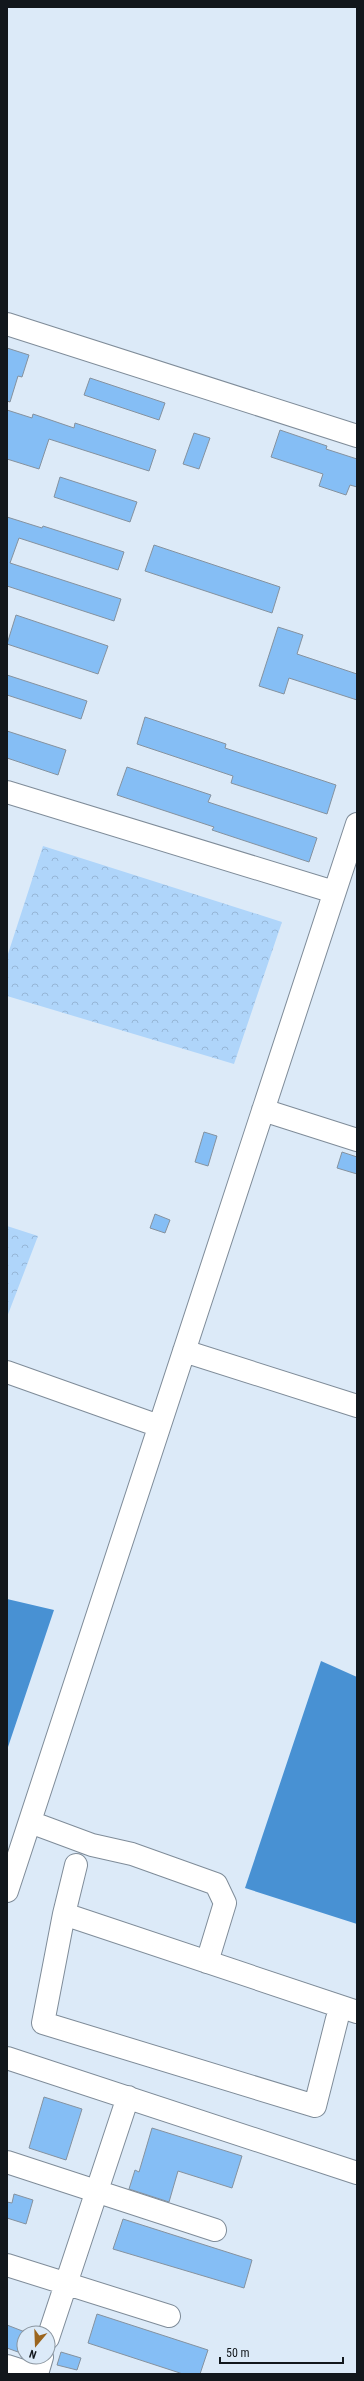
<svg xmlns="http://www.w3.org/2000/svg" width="364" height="2381" font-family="'Roboto Condensed',sans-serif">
  <defs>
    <pattern id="park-crowns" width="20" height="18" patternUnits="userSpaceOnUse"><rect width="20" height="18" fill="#afd5fa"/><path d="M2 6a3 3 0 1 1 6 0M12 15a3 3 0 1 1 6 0" fill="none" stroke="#96b6d6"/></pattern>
  </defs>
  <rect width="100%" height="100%" fill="#dceaf8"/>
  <path fill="url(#park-crowns)" d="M43 846 282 922 234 1064 7 996V957Z
    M7 1226 38 1236 7 1317Z"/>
  <path fill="#4891d3" d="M7 1599 54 1610 7 1750Z
    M321 1661 357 1677V1924L245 1888Z"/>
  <path fill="#85bef5" stroke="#85929f" d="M7 348 29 355 22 377 18 376 10 402 7 401Z
    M90 378 165 403 159 420 84 395Z
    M7 410 32 418 33 414 74 428 75 423 156 450 149 471 49 439 39 469 7 459Z
    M280 430 327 446 326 449 357 459V487L350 485 346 495 319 486 323 474 271 457Z
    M194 433 210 438 199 469 183 464Z
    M60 477 137 502 130 522 54 497Z
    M7 517 42 528 43 526 124 552 118 570 19 538 10 563 121 599 114 621 7 586Z
    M154 545 280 587 272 613 145 571Z
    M16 615 108 646 98 674 7 644Z
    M278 627 303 635 297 654 357 674V700L289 678 284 694 259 686Z
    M7 675 87 701 81 719 7 695Z
    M145 717 226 744 225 748 336 785 327 814 231 783 233 776 137 744Z
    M7 731 66 750 58 775 7 758Z
    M127 767 211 795 208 802 317 838 309 862 212 830 214 827 117 795Z
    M204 1132 217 1136 208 1166 195 1162Z
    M342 1152 357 1157V1174L337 1168Z
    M155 1214 170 1220 165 1233 150 1228Z
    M44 2097 82 2109 66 2160 29 2148Z
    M152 2128 242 2156 232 2188 178 2171 169 2202 129 2189 135 2170 139 2172Z
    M14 2194 33 2200 26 2224 7 2218V2202L12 2203Z
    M123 2219 252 2260 244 2288 113 2249Z
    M97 2314 208 2350 200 2374H183L88 2343Z
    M7 2325 25 2332 18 2352 7 2348Z
    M61 2352 81 2358 77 2370 57 2365Z"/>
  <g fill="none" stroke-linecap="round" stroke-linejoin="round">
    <defs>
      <path id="minor" d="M7 324 357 436
        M7 792 334 892
        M263 1110 357 1140
        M184 1351 357 1406
        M7 1372 159 1426
        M30 1822 92 1845 132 1854 216 1884 225 1903 207 1962
        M76 1865 64 1914 357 2012
        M7 1891 357 824
        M64 1914 43 2023 315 2106 337 2019
        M7 2058 357 2173
        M7 2162 215 2230
        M7 2265 169 2316
        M48 2338 128 2097
        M7 2366 32 2374
        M37 2374 42 2357"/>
    </defs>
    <use href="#minor" stroke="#7f8c99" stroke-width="24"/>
    <use href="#minor" stroke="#fff" stroke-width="22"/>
  </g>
  <rect width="364" height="2381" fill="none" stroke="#12171c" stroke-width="16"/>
  <g transform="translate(36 2345) rotate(199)"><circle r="19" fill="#dceaf8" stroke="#8b96a0"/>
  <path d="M0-3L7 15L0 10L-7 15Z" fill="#9b651f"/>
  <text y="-6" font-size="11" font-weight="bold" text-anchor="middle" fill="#12171c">N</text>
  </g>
  <path d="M220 2357v6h123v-6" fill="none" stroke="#12171c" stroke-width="2"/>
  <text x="226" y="2357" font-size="12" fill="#12171c" stroke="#dceaf8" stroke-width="3" paint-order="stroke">50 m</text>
</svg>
